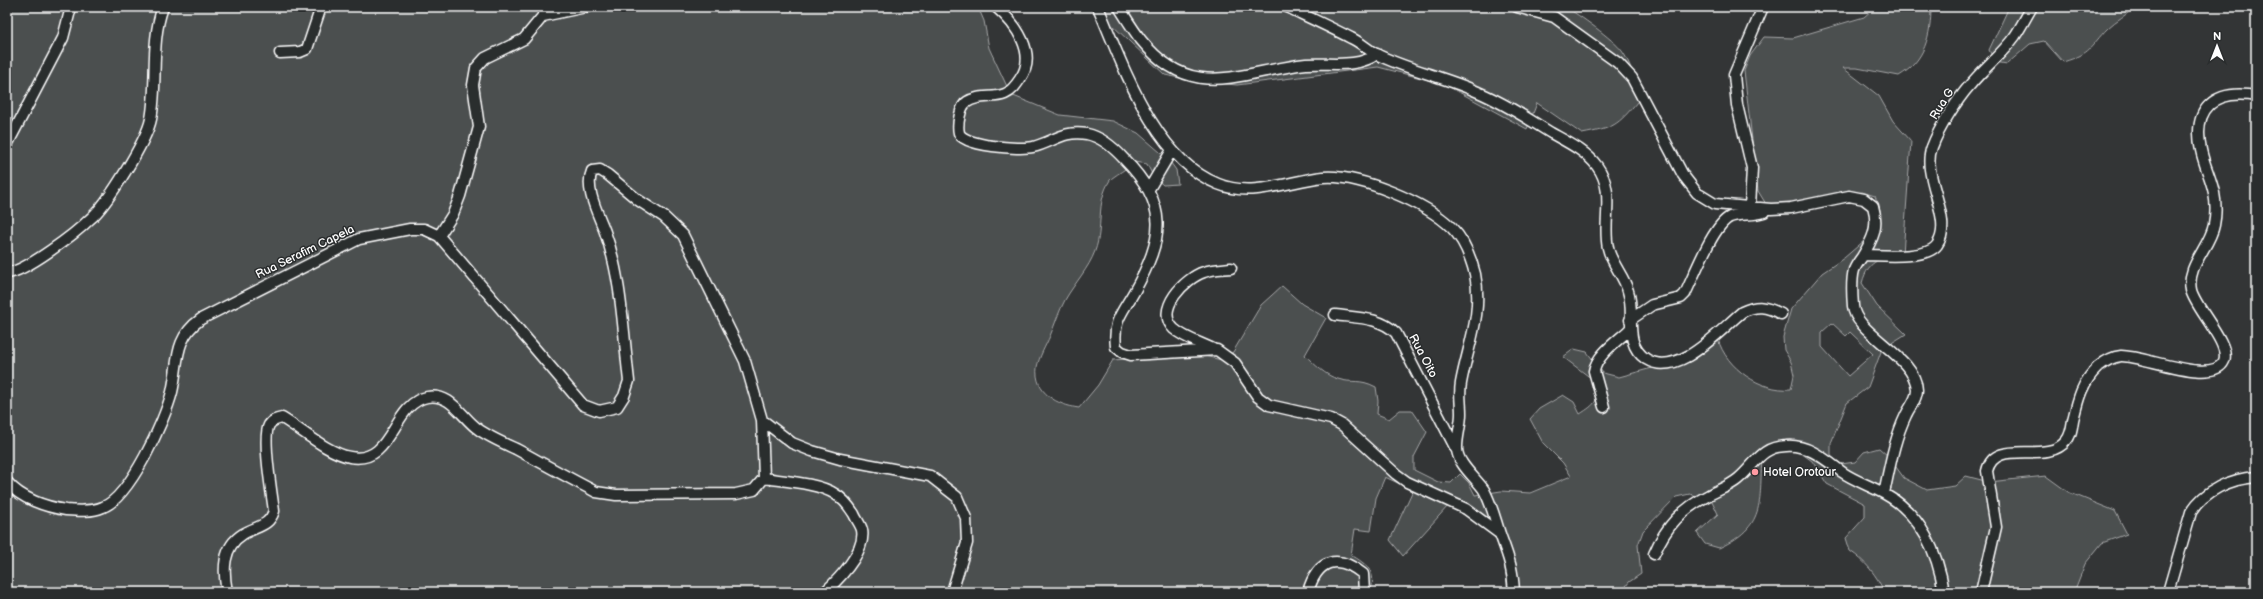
<svg xmlns="http://www.w3.org/2000/svg" width="2263" height="599" font-family="'Balsamiq Sans',sans-serif">
  <rect width="100%" height="100%" fill="#333536"/>
  <filter id="ink" filterUnits="userSpaceOnUse"><feTurbulence type="fractalNoise" baseFrequency=".025" numOctaves="2"/><feDisplacementMap in="SourceGraphic" scale="8" xChannelSelector="R" yChannelSelector="G"/><feConvolveMatrix kernelMatrix="1 2 1 2 8 2 1 2 1" color-interpolation-filters="sRGB"/></filter>
  <g filter="url(#ink)">
    <path fill="#4c4f50" stroke="#a6a7a8" fill-rule="evenodd" d="M7 7H978L984 21 989 48 1011 95 1060 115 1113 121 1138 133 1168 159 1176 170 1178 184 1163 185 1153 176 1147 164 1134 162C1130 167 1112 177 1110 180 1095 204 1104 227 1095 251 1089 268 1074 284 1065 300 1059 311 1055 324 1050 336 1046 345 1039 357 1037 367 1034 393 1057 405 1079 408L1098 385 1113 360 1195 354 1222 360 1233 352 1261 305 1282 286 1302 304 1326 318 1305 355C1314 364 1326 376 1338 379 1353 384 1359 378 1376 387L1378 401 1377 414 1389 419 1400 410H1412L1427 432 1414 457V470L1438 482 1451 483 1460 474 1469 483 1475 495 1501 491 1530 493 1571 476 1563 463 1543 443 1530 419 1539 409 1563 395 1574 402 1580 414C1596 404 1600 400 1596 382L1563 357 1574 349 1587 352 1603 373 1619 377 1652 368H1665L1718 339C1726 368 1761 392 1791 389L1794 375 1791 362 1784 350 1783 337 1791 309 1822 273 1844 258 1872 234 1879 223 1880 210 1875 196 1862 192 1807 206 1766 204 1758 191 1744 71 1750 56 1764 37 1793 38 1864 17 1873 9V7H1931C1931 35 1925 61 1899 76L1857 68H1843L1879 96 1893 121 1911 141 1903 254C1881 259 1869 258 1862 283L1877 306 1906 334 1882 349 1868 387 1847 403 1831 443V456L1841 464 1855 462 1864 452 1879 448 1888 456 1904 478 1927 490 1955 486 1966 476 1989 482 2046 476 2068 492 2115 511 2127 534 2102 543 2085 564 2074 592H1884C1877 575 1865 561 1850 551L1846 538 1865 517V504L1827 484 1812 461 1801 453 1787 450 1762 457C1759 504 1766 526 1719 548L1705 544 1697 533 1718 514 1712 501 1690 494 1676 497 1643 531 1638 545 1641 574 1629 582 1622 592H1508C1502 539 1499 528 1448 506L1403 556 1390 540 1413 490 1385 477 1376 498 1371 531 1355 529 1351 555C1367 564 1378 573 1370 592H7ZM1832 323 1846 336 1850 332 1873 354 1848 376 1822 347V332Z
      M1093 7H1565C1578 14 1614 40 1622 51 1631 63 1638 87 1638 101 1617 126 1614 128 1582 134L1537 103 1527 129 1444 84 1378 67 1237 85 1193 81 1165 75Z
      M2009 7H2135C2127 15 2116 20 2108 28 2089 47 2093 53 2063 62L2044 41 2030 44 2007 64 1995 62 1989 50Z"/>
    <g fill="none" stroke-linecap="round" stroke-linejoin="round">
      <defs>
        <path id="minor" d="M996 7C1016 24 1038 54 1020 79 1016 85 1012 91 1005 94 993 99 979 94 967 102 960 106 957 125 959 133 963 146 1020 150 1033 147 1054 142 1062 130 1087 134 1101 137 1115 149 1124 159 1170 205 1164 238 1134 292 1121 315 1113 320 1116 347L1122 352 1131 355 1217 350 1235 363 1258 397 1269 405 1331 419 1342 425 1396 474 1407 482 1466 509 1500 534
          M1098 7C1123 65 1154 159 1218 184 1252 198 1289 181 1323 177 1359 174 1427 203 1452 228 1464 240 1471 258 1475 274 1483 314 1468 345 1461 383 1459 393 1461 403 1461 413 1461 425 1457 436 1457 447 1456 463 1476 478 1484 490 1492 505 1495 519 1500 534 1508 556 1513 568 1514 592
          M1119 7C1126 18 1133 30 1141 40 1192 103 1239 72 1306 64 1330 62 1356 69 1377 54
          M1287 7C1308 17 1330 27 1351 38 1360 42 1367 49 1376 54 1408 70 1445 77 1478 92 1504 103 1527 118 1551 133 1567 142 1586 151 1597 166 1616 192 1602 220 1608 248 1611 263 1624 276 1628 291 1636 314 1622 343 1646 359 1678 379 1719 331 1742 312 1757 305 1766 306 1781 314
          M1517 7 1554 17 1618 63 1632 78 1683 175 1697 193 1715 204 1771 209 1791 208 1849 196 1864 199 1873 206C1879 227 1873 239 1862 257 1859 261 1856 265 1854 270 1851 281 1852 294 1853 306 1855 334 1916 356 1917 390 1917 400 1910 406 1906 415 1894 440 1890 466 1884 493
          M280 53 300 52 307 49 321 7
          M7 145 63 38 71 7
          M1149 189 1172 150
          M1750 207 1752 168 1737 105 1734 75 1763 7
          M439 236 453 214 460 196 479 127 473 85 476 68 485 58 524 39 543 16 586 7
          M1863 255C1880 255 1926 260 1937 245 1955 219 1920 176 1932 147 1939 128 1956 101 1970 85 1984 68 2002 54 2015 36 2021 27 2026 17 2032 7
          M7 273C25 272 76 233 90 219 107 205 147 140 151 119 158 82 150 42 163 7
          M1335 315C1357 318 1380 317 1396 333L1456 449
          M1630 320 1652 305 1681 298 1685 294C1694 276 1713 225 1730 217 1740 213 1753 216 1764 212
          M1213 349C1201 343 1184 338 1174 329 1154 310 1185 278 1204 272 1212 269 1222 269 1231 268
          M1604 407 1594 371C1597 354 1619 340 1630 329
          M762 420 792 443 812 451 840 459 930 476 957 497 966 518 967 543 952 592
          M764 478C783 481 819 483 835 494 844 499 849 506 854 514 856 519 861 525 862 530 866 551 839 579 825 592
          M7 482C21 499 46 507 66 510 78 511 92 512 103 507 130 497 165 420 172 392 179 362 173 339 201 319L359 239 410 229H424L439 236 583 405 599 411 617 407 624 396 629 381C623 332 622 279 605 232 599 215 584 189 592 171L600 170 608 175 638 200 664 217 683 235 745 361 762 420 764 478 754 490 736 494 616 495 596 492C569 478 542 463 516 449 503 443 489 437 478 429 462 418 451 392 427 397 391 404 394 465 350 457 328 453 302 430 282 418 277 419 272 420 269 425 262 437 272 495 274 511 269 527 256 526 243 534 222 547 223 571 227 592
          M1654 554C1666 526 1682 509 1709 495 1718 490 1730 486 1738 479 1756 464 1760 447 1786 446 1808 444 1826 460 1842 472 1855 481 1871 486 1885 494 1921 514 1938 553 1944 592
          M1308 592C1317 560 1337 553 1363 574L1364 592
          M1981 592 1996 527 1987 471C1995 436 2046 466 2066 441 2071 436 2072 427 2073 420 2078 399 2082 382 2098 367 2105 361 2112 357 2121 356 2143 355 2213 386 2224 361 2231 344 2195 308 2191 290 2186 266 2210 247 2214 225 2216 215 2216 203 2214 193 2211 178 2204 165 2201 150 2192 108 2215 89 2256 96
          M2168 592 2191 512C2205 490 2230 479 2256 477"/>
      </defs>
      <use href="#minor" stroke="#fff" stroke-width="13"/>
      <use href="#minor" stroke="#2a2d2e" stroke-width="10"/>
    </g>
  </g>
  <circle fill="#ff9aa2" stroke="#2a2d2e" stroke-width="1.5" cx="1755" cy="472" r="4"/>
  <g text-anchor="middle" dominant-baseline="central" stroke-width="3" stroke-linejoin="round" paint-order="stroke">
    <g font-size="12" fill="#fff" stroke="#2a2d2e">
      <text transform="translate(1942 104) rotate(-58)">Rua G</text>
      <text transform="translate(305 252) rotate(-26)">Rua Serafim Capela</text>
      <text transform="translate(1423 356) rotate(62)">Rua Oito</text>
    </g>
    <g font-size="12" fill="#fff" stroke="#2a2d2e" text-anchor="start">
      <text x="1763" y="472">Hotel Orotour</text>
    </g>
  </g>
  <rect width="2263" height="599" fill="none" stroke="#2a2d2e" stroke-width="24"/>
  <rect x="12" y="12" width="2239" height="575" fill="none" stroke="#fff" stroke-width="1.5" filter="url(#ink)"/>
  <g transform="translate(2217 46)" stroke="#2a2d2e" stroke-width="3" paint-order="stroke">
  <path d="M0-3L7 15L0 10L-7 15Z" fill="#ffffff"/>
  <text y="-6" font-size="11" font-weight="bold" text-anchor="middle" fill="#ffffff">N</text>
  </g>
</svg>
